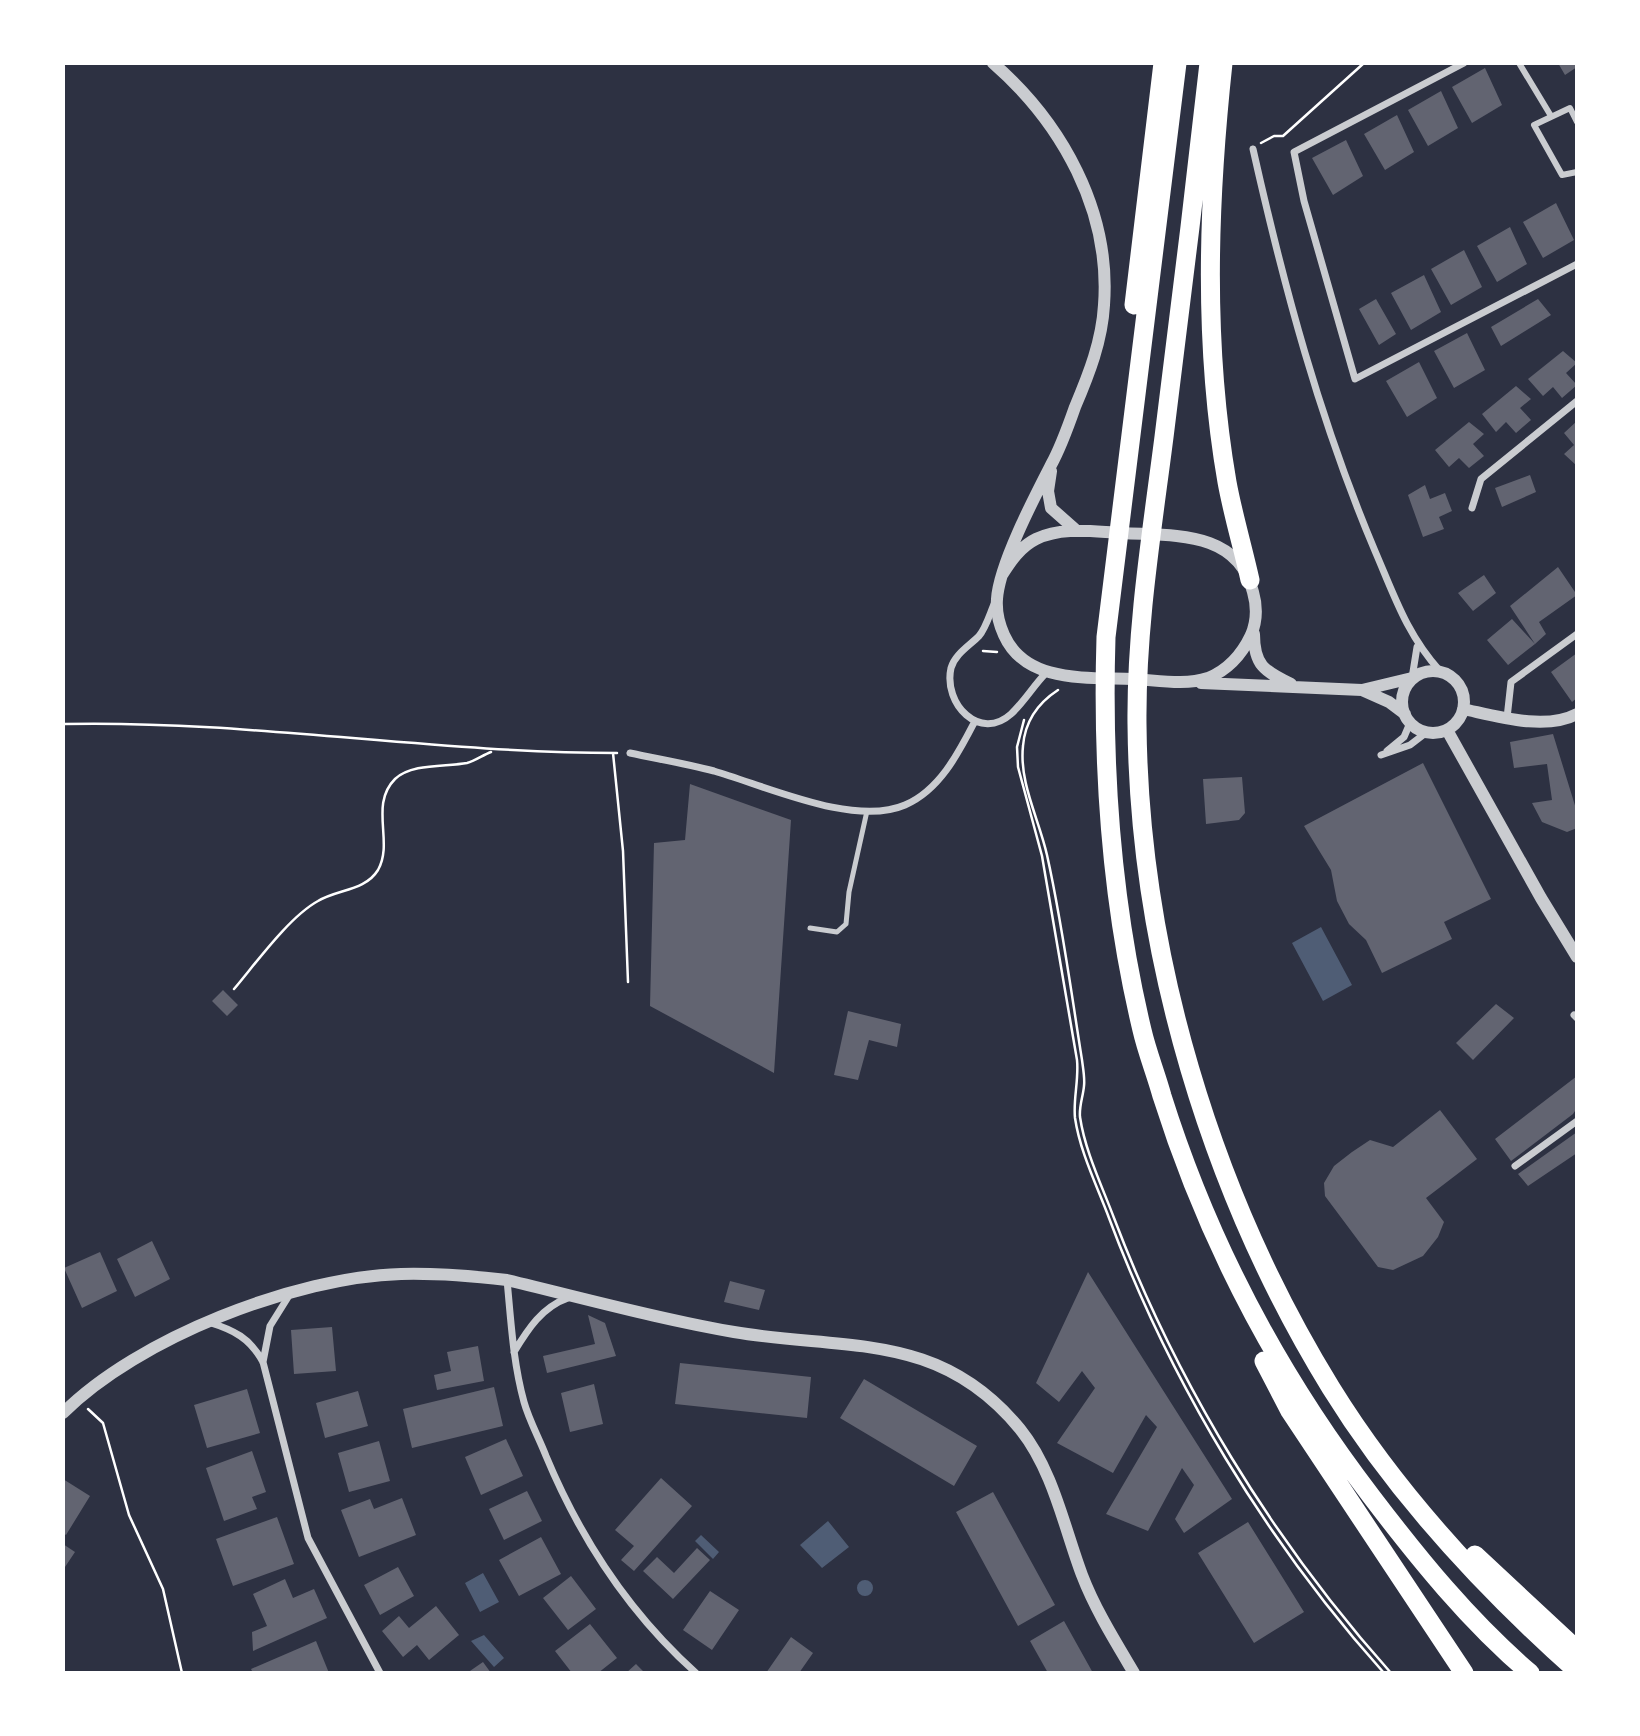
<svg xmlns="http://www.w3.org/2000/svg" width="1640" height="1736" font-family="Figtree,sans-serif">
  <rect width="100%" height="100%" fill="#2d3142"/>
  <path fill="#4f5d75" d="M1321 927 1352 985 1323 1001 1292 943Z
    M828 1521 849 1547 822 1568 800 1545Z
    M701 1535 719 1552 713 1559 695 1541Z
    M483 1573 499 1602 480 1612 465 1583Z
    M857 1588a8 8 0 1 1 16 0a8 8 0 1 1-16 0Z
    M484 1635 504 1658 494 1667 471 1641Z"/>
  <path fill="#626471" d="M1558 63H1577V67L1565 75Z
    M1485 68 1502 105 1472 123 1452 87Z
    M1441 91 1458 128 1428 146 1408 110Z
    M1397 115 1414 152 1385 170 1364 134Z
    M1346 140 1363 176 1333 195 1312 158Z
    M1556 203 1574 240 1543 258 1523 222Z
    M1510 227 1527 264 1497 282 1477 246Z
    M1464 250 1482 287 1451 305 1431 269Z
    M1424 275 1441 312 1411 330 1391 293Z
    M1376 299 1396 334 1379 345 1359 309Z
    M1538 299 1551 315 1501 346 1491 327Z
    M1467 333 1485 370 1454 388 1434 351Z
    M1563 351 1577 363 1566 373 1577 385 1562 398 1553 387 1543 396 1528 379Z
    M1419 362 1437 398 1407 417 1386 381Z
    M1516 386 1531 399 1520 408 1531 420 1516 433 1506 422 1496 432 1482 414Z
    M1577 421V466L1564 454 1574 445 1564 433Z
    M1469 422 1484 434 1473 444 1484 456 1469 468 1459 458 1449 467 1435 450Z
    M1530 475 1536 492 1502 507 1495 488Z
    M1425 485 1430 499 1445 493 1452 511 1439 517 1444 529 1423 537 1408 495Z
    M1558 567 1577 595 1539 622 1546 634 1535 644 1510 606Z
    M1484 575 1496 593 1473 611 1458 593Z
    M1512 619 1535 644 1508 665 1487 640Z
    M1577 653V698L1572 702 1551 672Z
    M1553 734 1577 812V828L1567 832 1542 822 1532 803 1552 800 1547 764 1514 768 1510 742Z
    M1423 763 1491 899 1444 922 1452 939 1382 973 1366 940 1349 924 1337 901 1331 870 1304 826Z
    M1242 777 1245 813 1239 820 1206 824 1203 779Z
    M690 784 791 820 774 1073 650 1006 654 843 685 840Z
    M223 990 238 1005 227 1016 212 1001Z
    M1496 1004 1514 1018 1473 1060 1456 1043Z
    M848 1011 901 1024 897 1047 869 1040 858 1080 834 1075Z
    M1577 1076V1108L1573 1114 1511 1161 1495 1139Z
    M1440 1110 1477 1159 1426 1198 1444 1222 1438 1237 1423 1256 1393 1270 1378 1267 1325 1196 1324 1183 1334 1166 1352 1152 1370 1140 1393 1147Z
    M1577 1132V1153L1528 1186 1518 1174Z
    M152 1241 170 1279 135 1297 117 1259Z
    M100 1252 117 1291 82 1308 64 1268Z
    M1088 1272 1232 1499 1184 1533 1175 1519 1194 1485 1182 1468 1148 1531 1106 1514 1157 1427 1146 1415 1113 1473 1057 1443 1095 1388 1082 1371 1059 1402 1036 1383Z
    M730 1281 765 1290 759 1310 724 1302Z
    M588 1315 605 1323 616 1356 547 1373 543 1356 595 1344Z
    M332 1327 336 1371 294 1374 291 1330Z
    M478 1346 484 1381 437 1390 434 1375 451 1371 447 1352Z
    M680 1363 811 1377 807 1418 675 1404Z
    M864 1379 977 1446 954 1486 840 1418Z
    M594 1384 603 1424 570 1432 561 1393Z
    M494 1387 503 1426 412 1448 403 1409Z
    M247 1389 260 1433 207 1448 194 1405Z
    M358 1391 368 1426 325 1438 316 1403Z
    M506 1439 523 1476 481 1495 465 1457Z
    M379 1441 390 1481 349 1492 338 1453Z
    M252 1451 266 1492 252 1497 257 1509 224 1521 206 1468Z
    M661 1478 692 1506 634 1571 621 1560 634 1546 615 1530Z
    M63 1479 90 1496 66 1535 63 1533Z
    M527 1491 542 1521 504 1540 489 1509Z
    M993 1492 1055 1605 1018 1626 956 1512Z
    M402 1498 416 1535 359 1557 341 1510 370 1499 374 1509Z
    M277 1517 294 1564 233 1586 216 1539Z
    M1248 1522 1304 1612 1254 1643 1198 1553Z
    M541 1537 561 1574 519 1596 499 1560Z
    M63 1544 75 1552 63 1570Z
    M697 1548 710 1560 673 1599 643 1571 657 1557 674 1573Z
    M398 1567 414 1596 380 1615 364 1585Z
    M571 1576 596 1609 568 1630 543 1598Z
    M285 1579 293 1598 314 1589 327 1618 253 1651 252 1632 267 1626 253 1594Z
    M710 1591 739 1610 712 1650 683 1630Z
    M436 1606 459 1635 429 1660 417 1645 403 1657 382 1631 399 1616 409 1628Z
    M1064 1621 1093 1673H1048L1030 1641Z
    M590 1624 617 1658 598 1673H572L555 1651Z
    M791 1637 813 1653 799 1673H766Z
    M316 1641 329 1673H253L251 1669Z
    M483 1662 491 1673H467Z
    M636 1664 645 1673H626Z"/>
  <g fill="none" stroke-linecap="round" stroke-linejoin="round">
    <path stroke="#fff" stroke-width="2.5" d="M1261 143 1274 136H1283L1364 63
      M983 651 997 652
      M1058 690C1038 703 1025 721 1023 746 1019 783 1039 819 1047 855 1062 922 1071 991 1082 1060 1083 1068 1085 1078 1084 1086 1083 1097 1079 1106 1080 1117 1085 1151 1102 1186 1114 1218 1177 1384 1273 1541 1391 1673
      M1024 720 1017 747 1018 767 1042 856 1077 1060C1079 1080 1073 1099 1075 1118 1080 1152 1097 1186 1109 1218 1171 1384 1266 1541 1384 1673
      M63 724C248 720 432 753 617 753
      M613 753 623 851 628 982
      M234 989C256 963 289 917 318 901 338 889 365 891 378 870 394 842 369 805 395 779 412 763 446 767 467 763 475 761 483 755 491 752
      M88 1409 103 1423 129 1515 163 1589 182 1673"/>
    <path stroke="#caccd0" stroke-width="5" d="M810 928 837 932 846 924 849 892 867 811"/>
    <path stroke="#caccd0" stroke-width="6" d="M1519 63 1551 116
      M1577 122 1570 108 1534 125 1562 175 1577 172"/>
    <path stroke="#caccd0" stroke-width="7" d="M1464 63 1294 152 1304 201 1355 379 1577 264
      M1253 149C1284 287 1320 421 1375 551 1394 595 1407 635 1440 671
      M1472 508 1481 479 1577 401
      M995 602C990 613 986 628 979 636 969 646 955 654 951 668 943 704 980 742 1011 714 1024 702 1034 685 1046 673
      M1412 678 1417 647
      M1507 718 1511 682 1577 634
      M1387 751 1404 737 1410 723
      M630 753C658 759 687 764 714 771 766 786 854 827 905 805 940 790 959 752 975 721
      M1381 755 1410 745 1427 732
      M1574 1015 1577 1018
      M1515 1166 1577 1121
      M507 1280C511 1321 513 1362 524 1402 529 1420 539 1438 546 1456 581 1540 628 1612 696 1673
      M208 1322C234 1330 250 1338 263 1362L308 1538 380 1673
      M514 1352C528 1329 542 1307 568 1298
      M263 1362 270 1326 290 1294"/>
    <path stroke="#caccd0" stroke-width="12" d="M993 63C1062 123 1111 211 1104 305 1102 341 1089 374 1075 407 1068 427 1061 447 1051 465 1035 496 999 565 997 599 996 612 999 624 1004 635 1026 684 1088 677 1133 679 1156 680 1185 686 1208 678 1228 670 1242 654 1251 635 1257 621 1257 606 1253 592 1238 530 1173 536 1123 533 1095 532 1063 526 1036 539 1020 547 1011 561 1002 575
      M1051 471 1048 491 1051 508 1077 531
      M1254 634C1254 665 1264 671 1291 684
      M1402 702a31 31 0 1 1 62 0a31 31 0 1 1-62 0Z
      M1201 683 1362 690 1412 678
      M1362 690 1389 702 1405 714
      M1463 709C1496 716 1545 731 1577 714
      M1447 730 1541 898 1577 957
      M63 1413C138 1338 295 1277 401 1274 437 1273 472 1276 507 1280 583 1298 658 1319 734 1332 845 1351 939 1330 1020 1429 1053 1470 1064 1527 1082 1575 1095 1609 1115 1641 1134 1673"/>
    <path stroke="#fff" stroke-width="19" d="M1177 63 1106 637C1102 769 1111 901 1142 1030 1147 1052 1156 1074 1162 1096 1208 1242 1278 1375 1371 1496 1419 1559 1469 1621 1530 1673
      M1209 63C1195 188 1180 312 1164 437 1152 531 1136 628 1137 724 1139 953 1211 1193 1331 1388 1396 1493 1485 1589 1577 1671
      M1223 63C1208 202 1203 343 1227 482 1233 515 1243 548 1250 580
      M1134 305 1163 63
      M1264 1361 1290 1411 1464 1673
      M1475 1555 1577 1650"/>
  </g>
  <rect width="1640" height="1736" fill="none" stroke="#ffffff" stroke-width="130"/>
</svg>
